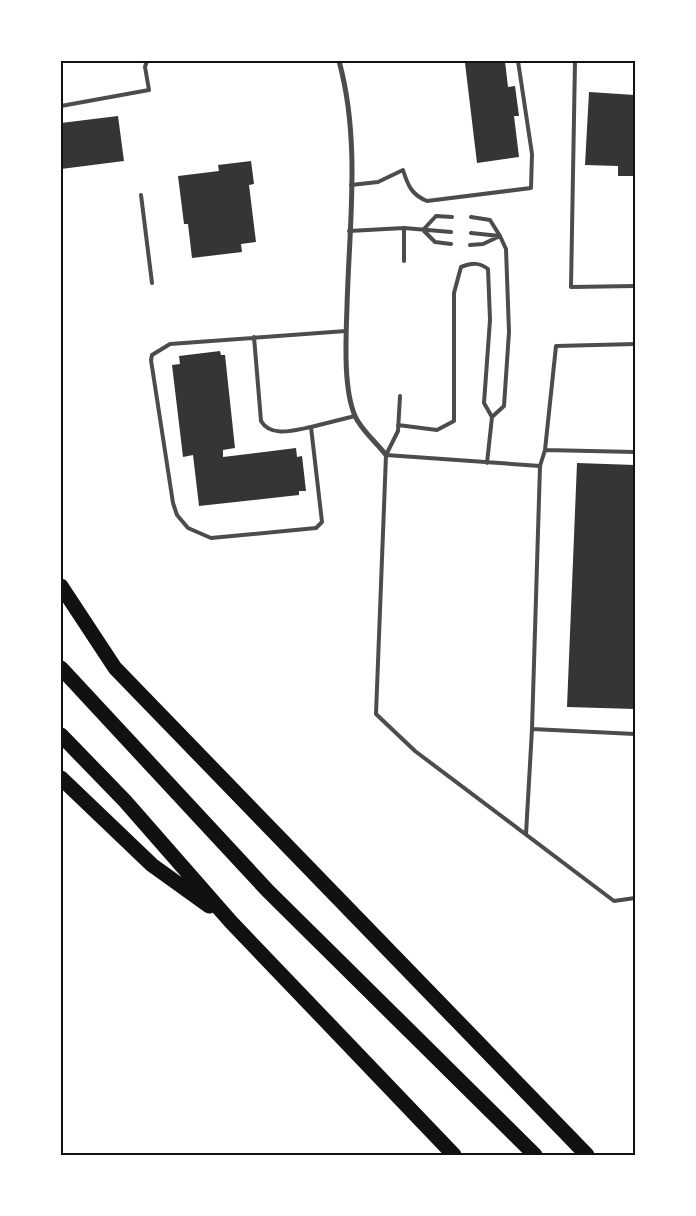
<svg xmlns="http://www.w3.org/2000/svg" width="696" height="1216" font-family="'Open Sans',sans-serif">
  <rect width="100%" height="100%" fill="#fff"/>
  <path fill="#353535" d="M478 61H505L508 87 515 86 519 116H514L519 157 477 163 465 63Z
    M589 92 635 95V176H618V166L585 165Z
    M118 116 124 161 61 169V123Z
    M251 161 254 184 249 185 256 242 241 244 242 252 192 258 188 224H184L178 176 219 171 218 165Z
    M220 351 221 355H225L235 448 223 450V457L296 448 297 457 302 456 306 491H299V495L199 506 193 455 183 457 172 365 180 364 179 356Z
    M577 463 635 465V709L567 707Z"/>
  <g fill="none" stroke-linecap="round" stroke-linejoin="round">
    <path stroke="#4c4c4c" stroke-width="4" d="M575 61 571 287 635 286
      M61 106 149 90 145 67 147 61
      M351 185 378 182 403 170C408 186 412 195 427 201L531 188 532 154 518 61
      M141 195 152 283
      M349 231 404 228 451 232
      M471 233 500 236 506 249 509 332 504 406 492 417
      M451 244 435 242 423 230 436 216 452 217
      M470 245 483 244 500 236 490 220 471 217
      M404 261V228
      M346 331 170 344 152 355 151 360 173 503 177 515 188 528 211 538 316 528 322 522 311 427 355 416
      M254 337 261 421C271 438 295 430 311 427
      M400 396 398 431 386 455 376 714 415 751 614 901 635 898
      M398 425 437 430 454 421V293L461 267C472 263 479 262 488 269L490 320 484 403 492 417 487 463
      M545 450 635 452
      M386 455 540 466 545 450 556 346 635 344
      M540 466 532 729 635 734
      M526 834 532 729"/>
    <path stroke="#4c4c4c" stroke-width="5" d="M339 61C361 141 349 226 347 307 346 338 343 388 355 416 361 430 377 443 386 455"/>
    <path stroke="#111" stroke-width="15" d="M61 586 115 668 587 1155
      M61 668 268 891 535 1155
      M61 735 125 801 231 922 454 1155
      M61 778 152 865 209 906"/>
  </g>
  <rect width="696" height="1216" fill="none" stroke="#ffffff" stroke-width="125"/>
  <rect x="62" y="62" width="572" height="1092" fill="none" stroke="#111" stroke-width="2"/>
</svg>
